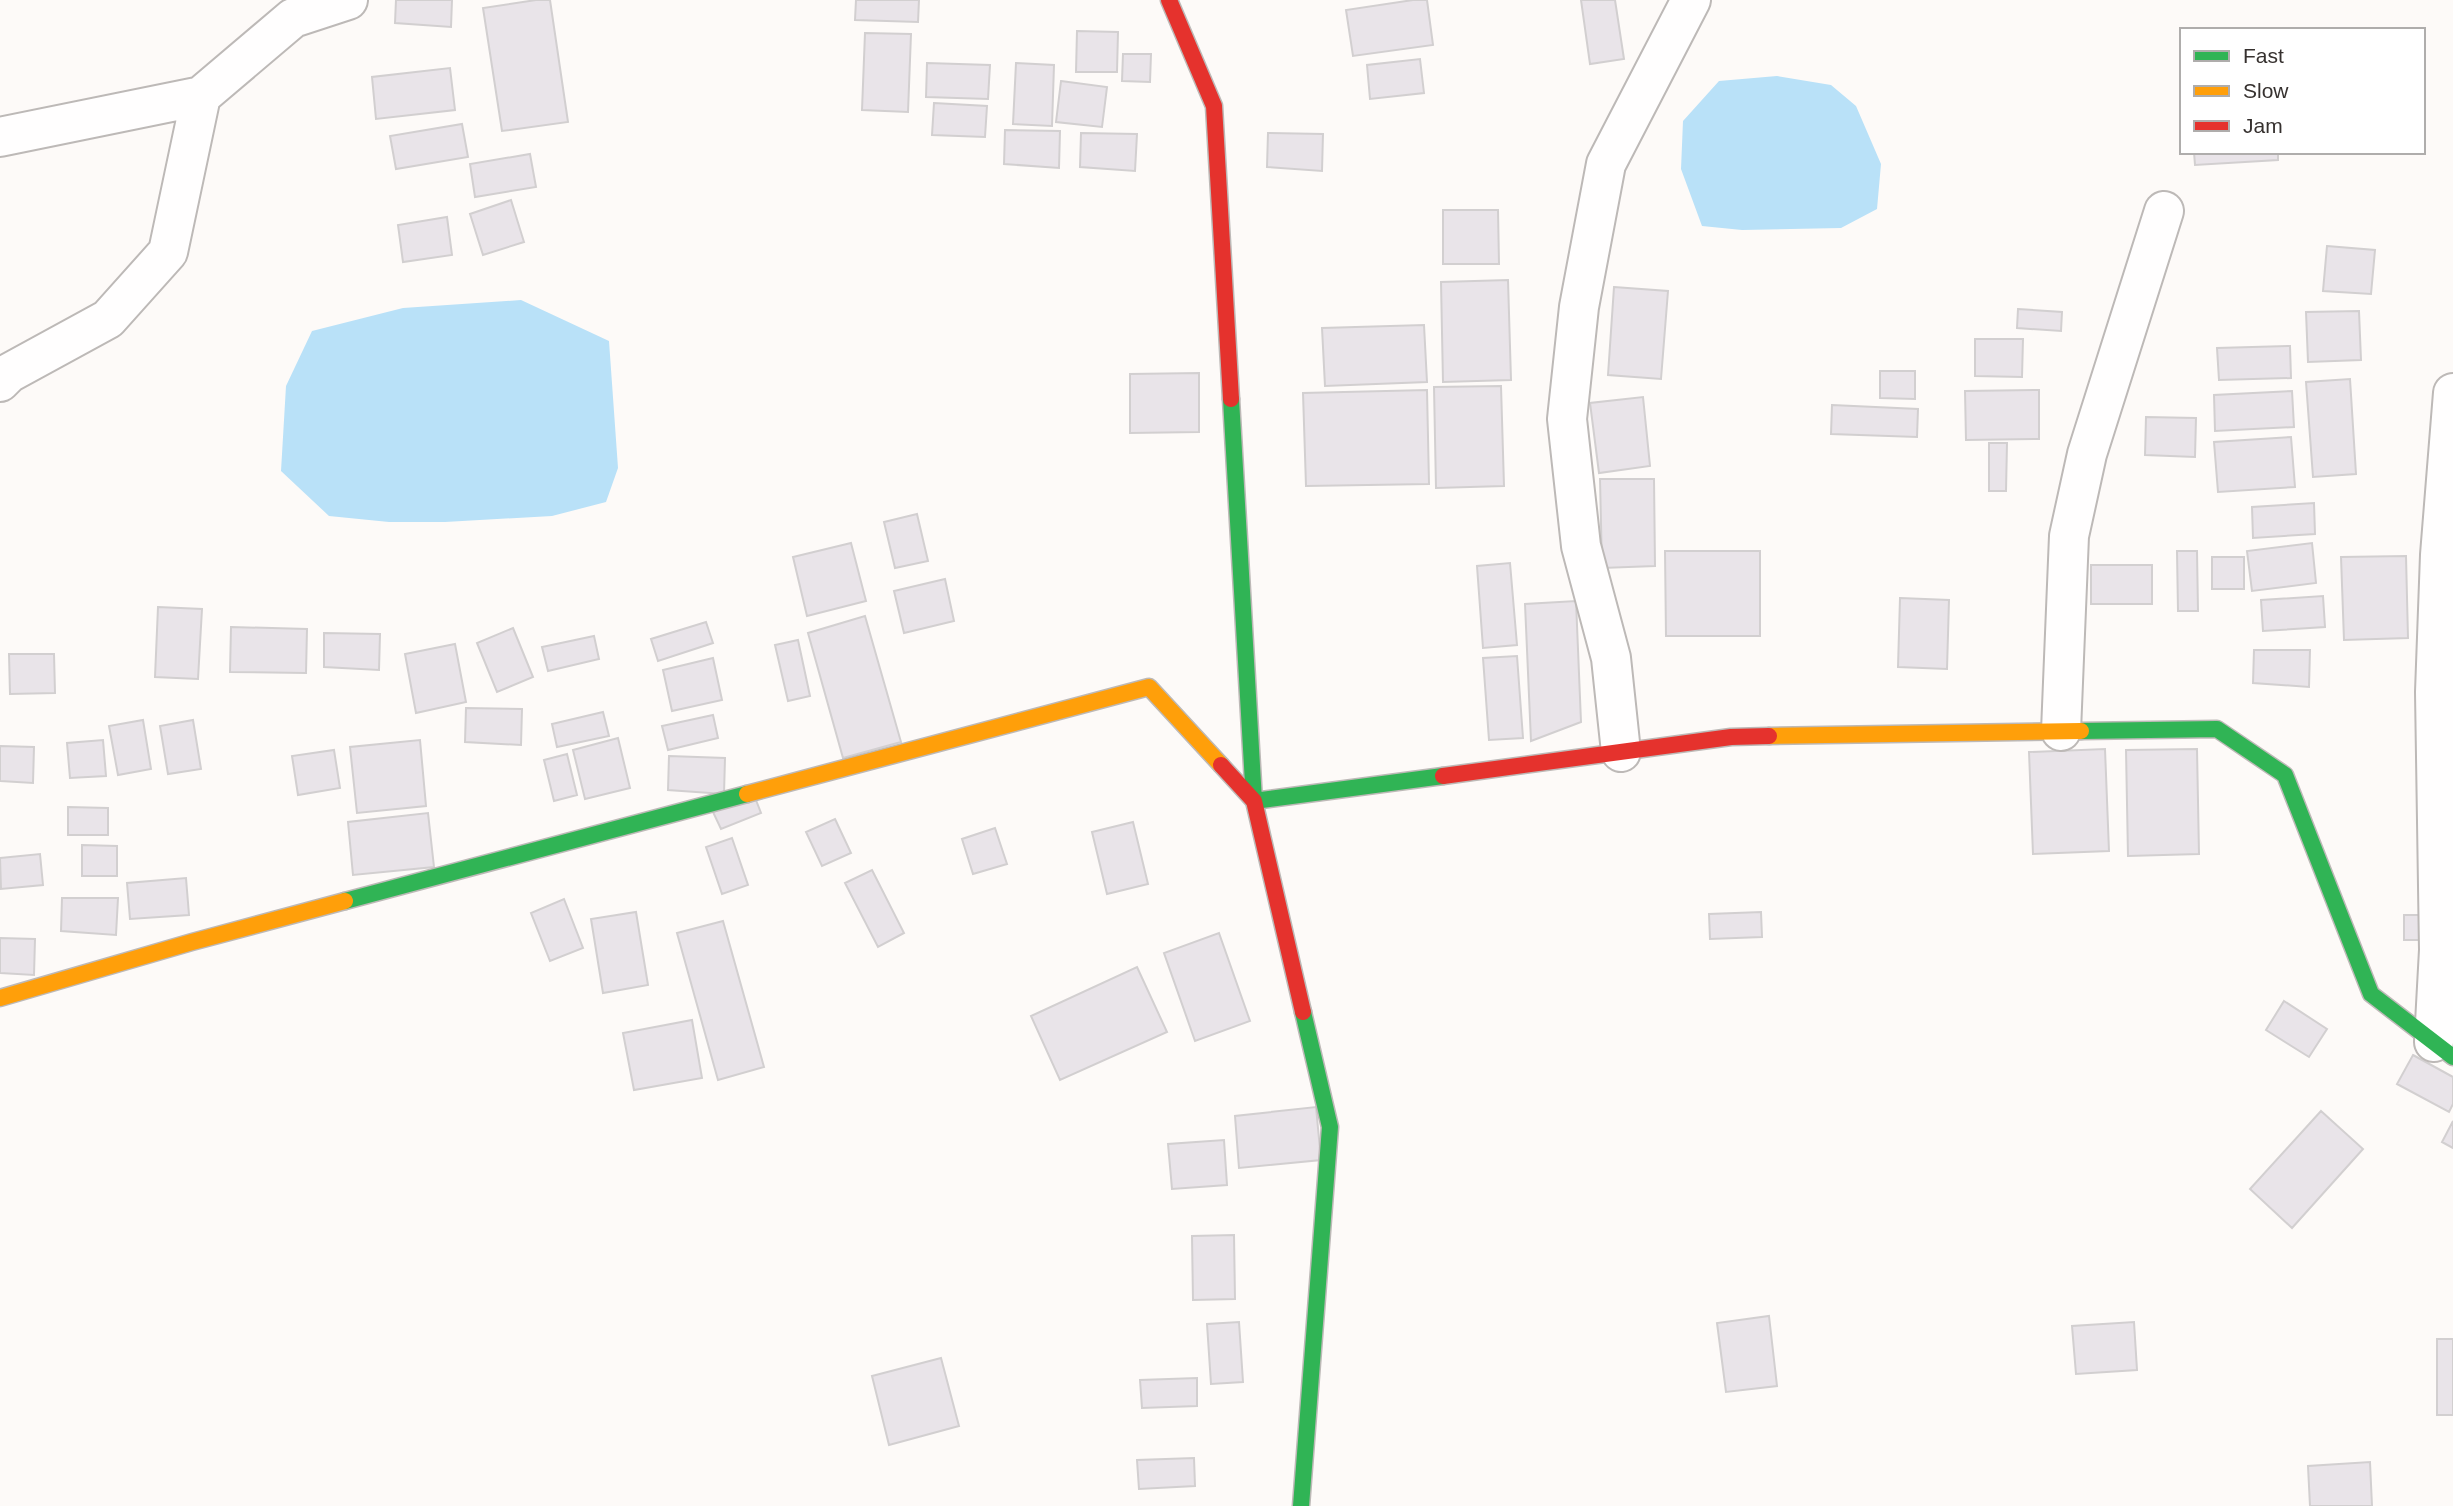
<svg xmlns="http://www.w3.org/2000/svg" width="2453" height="1506" font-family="Arial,sans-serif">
  <rect width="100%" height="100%" fill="#fdfaf8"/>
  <path fill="#b9e1f8" d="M1777 76 1831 85 1856 106 1881 164 1877 209 1841 228 1742 230 1702 226 1681 169 1683 121 1719 81Z
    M521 300 609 341 618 468 606 502 552 516 445 522H389L329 516 281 471 286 386 312 331 403 308Z"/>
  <path fill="#e9e4e9" stroke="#d2cfd0" stroke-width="2" d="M396 0H452L451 27 395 23Z
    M536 0H550L568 122 502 131 483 8Z
    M856 0H919L918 22 855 20Z
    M1413 0H1427L1433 45 1353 56 1346 10Z
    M1581 0H1615L1624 59 1590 64Z
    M1077 31 1118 32 1117 72H1076Z
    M865 33 911 34 908 112 862 110Z
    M1123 54H1151L1150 82 1122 81Z
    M1420 59 1424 93 1370 99 1367 65Z
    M927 63 990 65 988 99 926 97Z
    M1016 63 1054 65 1052 126 1013 124Z
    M450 68 455 110 376 119 372 77Z
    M1061 81 1107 87 1102 127 1056 122Z
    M934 103 987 106 985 137 932 135Z
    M462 124 468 157 396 169 390 136Z
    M1005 130 1060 131 1059 168 1004 164Z
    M1081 133 1137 134 1135 171 1080 167Z
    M1268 133 1323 134 1322 171 1267 167Z
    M2194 152H2278V160L2195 165Z
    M530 154 536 187 475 197 470 164Z
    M511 200 524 242 483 255 470 214Z
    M1443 210H1498L1499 264H1443Z
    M447 217 452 255 403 262 398 225Z
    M2327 246 2375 250 2371 294 2323 291Z
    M1508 280 1511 380 1443 382 1441 282Z
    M1614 287 1668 291 1661 379 1608 375Z
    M2018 309 2062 312 2061 331 2017 328Z
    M2359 311 2361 360 2308 362 2306 312Z
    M1424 325 1427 382 1325 386 1322 328Z
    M1975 339H2023L2022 377 1975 376Z
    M2290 346 2291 378 2219 380 2217 348Z
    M1880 371H1915V399L1880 398Z
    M1199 373V432L1130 433V374Z
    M2350 379 2356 474 2313 477 2306 382Z
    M1501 386 1504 486 1436 488 1434 387Z
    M1427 390 1429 484 1306 486 1303 393Z
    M2039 390V439L1966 440 1965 391Z
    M2292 391 2294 427 2215 431 2214 395Z
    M1643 397 1650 466 1599 473 1590 403Z
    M1832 405 1918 409 1917 437 1831 434Z
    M2146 417 2196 418 2195 457 2145 455Z
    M2291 437 2295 487 2218 492 2214 442Z
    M1989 443H2007L2006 491H1989Z
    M1600 479H1654L1655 566 1602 568Z
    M2314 503 2315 534 2253 538 2252 507Z
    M917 514 928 561 895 568 884 522Z
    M851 543 866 601 807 616 793 557Z
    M2312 543 2316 583 2252 591 2247 551Z
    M1665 551H1760V636H1666Z
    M2177 551H2197L2198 611H2178Z
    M2406 556 2408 638 2344 640 2341 557Z
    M2212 557H2244V589H2212Z
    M1510 563 1517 645 1483 648 1477 566Z
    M2091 565H2152V604H2091Z
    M945 579 954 621 904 633 894 591Z
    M2323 596 2325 627 2263 631 2261 600Z
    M1900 598 1949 600 1947 669 1898 667Z
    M1576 601 1581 722 1531 741 1525 604Z
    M158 607 202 609 198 679 155 677Z
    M865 616 901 742 843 758 808 633Z
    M706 622 713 643 658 661 651 639Z
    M231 627 307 629 306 673 230 672Z
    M513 628 533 677 497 692 477 643Z
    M324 633 380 634 379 670 324 667Z
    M594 636 599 659 548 671 542 647Z
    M798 640 810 696 788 701 775 645Z
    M455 644 466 702 416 713 405 654Z
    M2254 650H2310L2309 687 2253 683Z
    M9 654H54L55 693 10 694Z
    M1517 656 1523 738 1489 740 1483 658Z
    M713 658 722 700 672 711 663 670Z
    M466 708 522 709 521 745 465 742Z
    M603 712 609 736 557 747 552 724Z
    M713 715 718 738 668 750 662 726Z
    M143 720 151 769 118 775 109 726Z
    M193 720 201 769 168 774 160 726Z
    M618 738 630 788 585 799 573 750Z
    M103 740 106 776 70 778 67 743Z
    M420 740 426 806 357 813 350 747Z
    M0 746 34 747 33 783 0 781Z
    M2105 749 2109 851 2033 854 2029 752Z
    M2197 749 2199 854 2128 856 2126 750Z
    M334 750 340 788 298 795 292 756Z
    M567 754 577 795 554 801 544 760Z
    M669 756 725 758 724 794 668 790Z
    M754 795 761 813 721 829 713 812Z
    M68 807 108 808V835H68Z
    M428 813 434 867 353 875 348 822Z
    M835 819 851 853 822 866 806 832Z
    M1133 822 1148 884 1107 894 1092 832Z
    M995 828 1007 864 973 874 962 839Z
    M732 838 748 885 722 894 706 847Z
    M82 845 117 846V876H82Z
    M40 854 43 885 1 889 0 858Z
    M872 870 904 933 878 947 845 883Z
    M186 878 189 915 130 919 127 883Z
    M62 898H118L116 935 61 931Z
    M564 899 583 948 550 961 531 913Z
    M636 912 648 985 603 993 591 919Z
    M1761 912 1762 937 1710 939 1709 914Z
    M2404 915H2435V940H2404Z
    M723 921 764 1067 718 1080 677 933Z
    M1219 933 1250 1021 1195 1041 1164 953Z
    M0 938 35 939 34 975 0 973Z
    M1137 967 1167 1032 1060 1080 1031 1016Z
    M2284 1001 2327 1029 2309 1057 2266 1030Z
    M692 1020 702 1078 634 1090 623 1033Z
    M2413 1055 2453 1077V1104L2449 1112 2397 1084Z
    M1316 1107 1321 1160 1239 1168 1235 1116Z
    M2321 1111 2363 1149 2292 1228 2250 1189Z
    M2453 1121V1148L2442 1142Z
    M1224 1140 1227 1185 1172 1189 1168 1144Z
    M1234 1235 1235 1299 1193 1300 1192 1236Z
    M1769 1316 1777 1386 1726 1392 1717 1323Z
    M1239 1322 1243 1382 1211 1384 1207 1324Z
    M2134 1322 2137 1370 2076 1374 2072 1326Z
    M2437 1339H2453V1415H2437Z
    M941 1358 959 1426 889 1445 872 1376Z
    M1197 1378V1406L1142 1408 1140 1380Z
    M1194 1458 1195 1486 1139 1489 1137 1460Z
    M2370 1462 2372 1506H2310L2308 1466Z"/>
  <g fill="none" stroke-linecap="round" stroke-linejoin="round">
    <defs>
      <path id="street" d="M0 137 201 96 293 18 348 0
        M0 382 9 373 108 319 168 252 201 96
        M2061 731 2069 536 2087 454 2164 211
        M1621 752 1611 658 1581 546 1567 419 1579 307 1606 164 1691 0
        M2434 1042 2439 950 2435 692 2440 555 2453 393"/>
      <path id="fast" d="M1231 399 1254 801 1443 776
        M2081 731 2217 729 2285 775 2371 994 2453 1057
        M345 901 747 794
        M1301 1506 1330 1127 1303 1012"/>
      <path id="slow" d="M1769 736 2081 731
        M747 794 1149 687 1221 765
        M0 998 192 942 345 901"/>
      <path id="jam" d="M1169 0 1214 106 1231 399
        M1221 765 1254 801 1303 1012
        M1443 776 1731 737 1769 736"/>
    </defs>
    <use href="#street" stroke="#bdb9b7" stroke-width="42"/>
    <use href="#fast" stroke="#bdb9b7" stroke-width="19"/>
    <use href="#slow" stroke="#bdb9b7" stroke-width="19"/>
    <use href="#jam" stroke="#bdb9b7" stroke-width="19"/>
    <use href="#street" stroke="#fffefe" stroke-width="38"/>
    <use href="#fast" stroke="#30b455" stroke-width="16"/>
    <use href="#slow" stroke="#ff9f0a" stroke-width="16"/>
    <use href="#jam" stroke="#e5322d" stroke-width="16"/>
  </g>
  <rect x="2180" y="28" width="245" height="126" fill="#ffffff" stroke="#afadac" stroke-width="2"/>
  <rect x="2194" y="51" width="35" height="10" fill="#30b455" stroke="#afadac" stroke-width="2"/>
  <text x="2243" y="63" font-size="21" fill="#36312f">Fast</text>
  <rect x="2194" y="86" width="35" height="10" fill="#ff9f0a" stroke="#afadac" stroke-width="2"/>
  <text x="2243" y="98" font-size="21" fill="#36312f">Slow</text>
  <rect x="2194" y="121" width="35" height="10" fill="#e5322d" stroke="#afadac" stroke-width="2"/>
  <text x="2243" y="133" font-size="21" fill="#36312f">Jam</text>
</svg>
